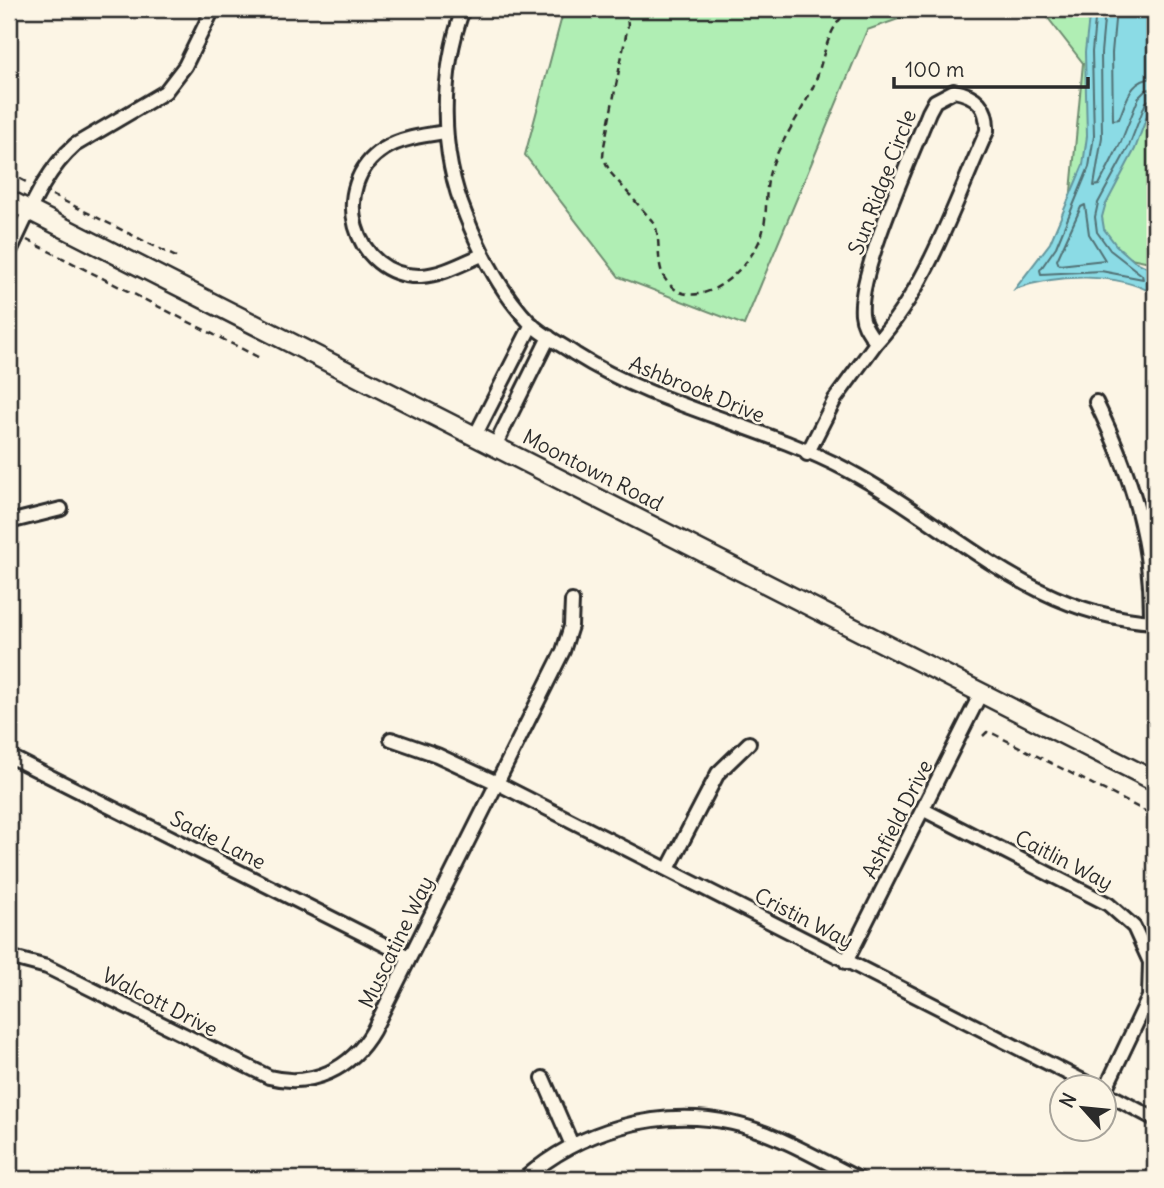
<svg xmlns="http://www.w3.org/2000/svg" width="1164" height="1188" font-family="Delius,sans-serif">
  <rect width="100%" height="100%" fill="#fcf5e5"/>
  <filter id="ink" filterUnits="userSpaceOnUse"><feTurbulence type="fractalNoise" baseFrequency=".0143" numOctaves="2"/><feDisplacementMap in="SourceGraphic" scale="14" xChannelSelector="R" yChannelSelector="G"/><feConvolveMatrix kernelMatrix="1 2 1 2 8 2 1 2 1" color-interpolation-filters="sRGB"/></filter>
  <g filter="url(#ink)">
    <path fill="#b0eeb4" stroke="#6e8c70" stroke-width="2" d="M564 9H927L867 30 744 325 619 277 525 155Z
      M1041 9H1155V263L1066 245 1083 63Z"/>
    <path fill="#8bdbe5" stroke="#65959b" stroke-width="2" d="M1090 9H1155V94L1135 149 1105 206 1102 217 1104 229 1116 245 1134 261 1155 271V294C1116 272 1057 274 1015 289L1050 243 1083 165 1087 136 1085 52Z"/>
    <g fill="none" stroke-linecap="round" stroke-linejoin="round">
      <path stroke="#517175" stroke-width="2" d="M1096 9 1092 52 1094 136 1089 167 1056 247 1040 270 1041 274 1101 271 1143 279 1142 275 1110 250 1097 232 1095 217 1098 203 1129 146 1146 102 1155 97
        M1105 9 1101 53 1102 137 1094 186 1099 185 1121 142 1139 97 1146 90 1155 88
        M1116 9 1112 53 1113 120 1119 119C1127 100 1130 79 1155 78
        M1085 205 1089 234 1105 260 1059 265 1057 260 1081 207Z"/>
      <defs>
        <path id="street" d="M463 9C440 74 439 152 466 216 481 254 502 294 531 324 543 336 561 344 575 354 659 407 759 424 847 470 951 525 1031 616 1155 622
          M954 91C977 95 988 107 987 131 955 201 929 285 876 343 870 333 863 326 862 314 858 272 911 157 929 112L935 101Z
          M446 132C426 135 401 138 384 149 328 184 352 278 421 276 442 275 463 263 482 255
          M9 253C28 215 43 173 75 145L165 92 185 66 213 9
          M1096 402C1132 476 1152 539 1151 622
          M475 436 532 324
          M495 446 549 337
          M807 454 835 399 876 343
          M9 522 61 509
          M391 739 437 755 497 783 1093 1086
          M9 756 409 957
          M924 810 1108 904 1134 927 1150 962 1149 997 1104 1092 1155 1119
          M668 869 718 773 749 743
          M9 957 47 967 269 1077C312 1088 351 1069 373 1031L563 651 571 626 572 601
          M846 962 981 693
          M543 1078 572 1145
          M524 1179C579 1130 659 1107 732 1123 777 1133 818 1159 859 1179"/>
        <path id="secondary" d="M9 200 1155 781"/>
      </defs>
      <use href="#street" stroke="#2b2b2b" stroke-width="18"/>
      <use href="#secondary" stroke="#2b2b2b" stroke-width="23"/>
      <path stroke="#2b2b2b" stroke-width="2.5" stroke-dasharray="7 5" stroke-linecap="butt" d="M626 9 628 25 604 146 603 157 610 172 654 223C663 242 653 267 669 284 700 317 753 265 762 234 769 212 763 188 772 166 783 136 804 110 816 80 825 54 827 28 850 9
        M9 173 30 184
        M52 195 180 259
        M1155 208 1151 220 1155 231
        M27 240 260 358
        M983 736 987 732 994 734 1155 816"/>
      <use href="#street" stroke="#fcf5e5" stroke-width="12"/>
      <use href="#secondary" stroke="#fcf5e5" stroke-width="18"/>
    </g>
  </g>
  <g text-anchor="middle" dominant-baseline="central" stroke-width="5" stroke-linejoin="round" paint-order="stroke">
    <g font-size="21" fill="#2b2b2b" stroke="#fcf5e5">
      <text transform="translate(882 182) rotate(-69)">Sun Ridge Circle</text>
      <text transform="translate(697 389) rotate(22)">Ashbrook Drive</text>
      <text transform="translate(593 470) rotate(27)">Moontown Road</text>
      <text transform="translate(897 819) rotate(-63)">Ashfield Drive</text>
      <text transform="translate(218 840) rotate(27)">Sadie Lane</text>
      <text transform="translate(1064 860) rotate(27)">Caitlin Way</text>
      <text transform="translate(804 918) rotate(27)">Cristin Way</text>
      <text transform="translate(396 942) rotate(-64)">Muscatine Way</text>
      <text transform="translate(160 1002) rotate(27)">Walcott Drive</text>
    </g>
  </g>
  <rect width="1164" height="1188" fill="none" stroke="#fcf5e5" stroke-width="35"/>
  <rect x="18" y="18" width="1129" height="1153" fill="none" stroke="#2b2b2b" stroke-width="2.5" filter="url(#ink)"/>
  <g transform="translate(1083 1108) rotate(297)"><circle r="33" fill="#fcf5e5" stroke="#a8a49b" stroke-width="2"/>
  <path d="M0-5L12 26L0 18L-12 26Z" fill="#2b2b2b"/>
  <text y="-10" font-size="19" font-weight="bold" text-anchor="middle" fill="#2b2b2b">N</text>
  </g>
  <path d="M894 77v10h194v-10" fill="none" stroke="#2b2b2b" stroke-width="3.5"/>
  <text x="905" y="77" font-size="21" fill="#2b2b2b" stroke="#fcf5e5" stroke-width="5" paint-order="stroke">100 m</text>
</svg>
